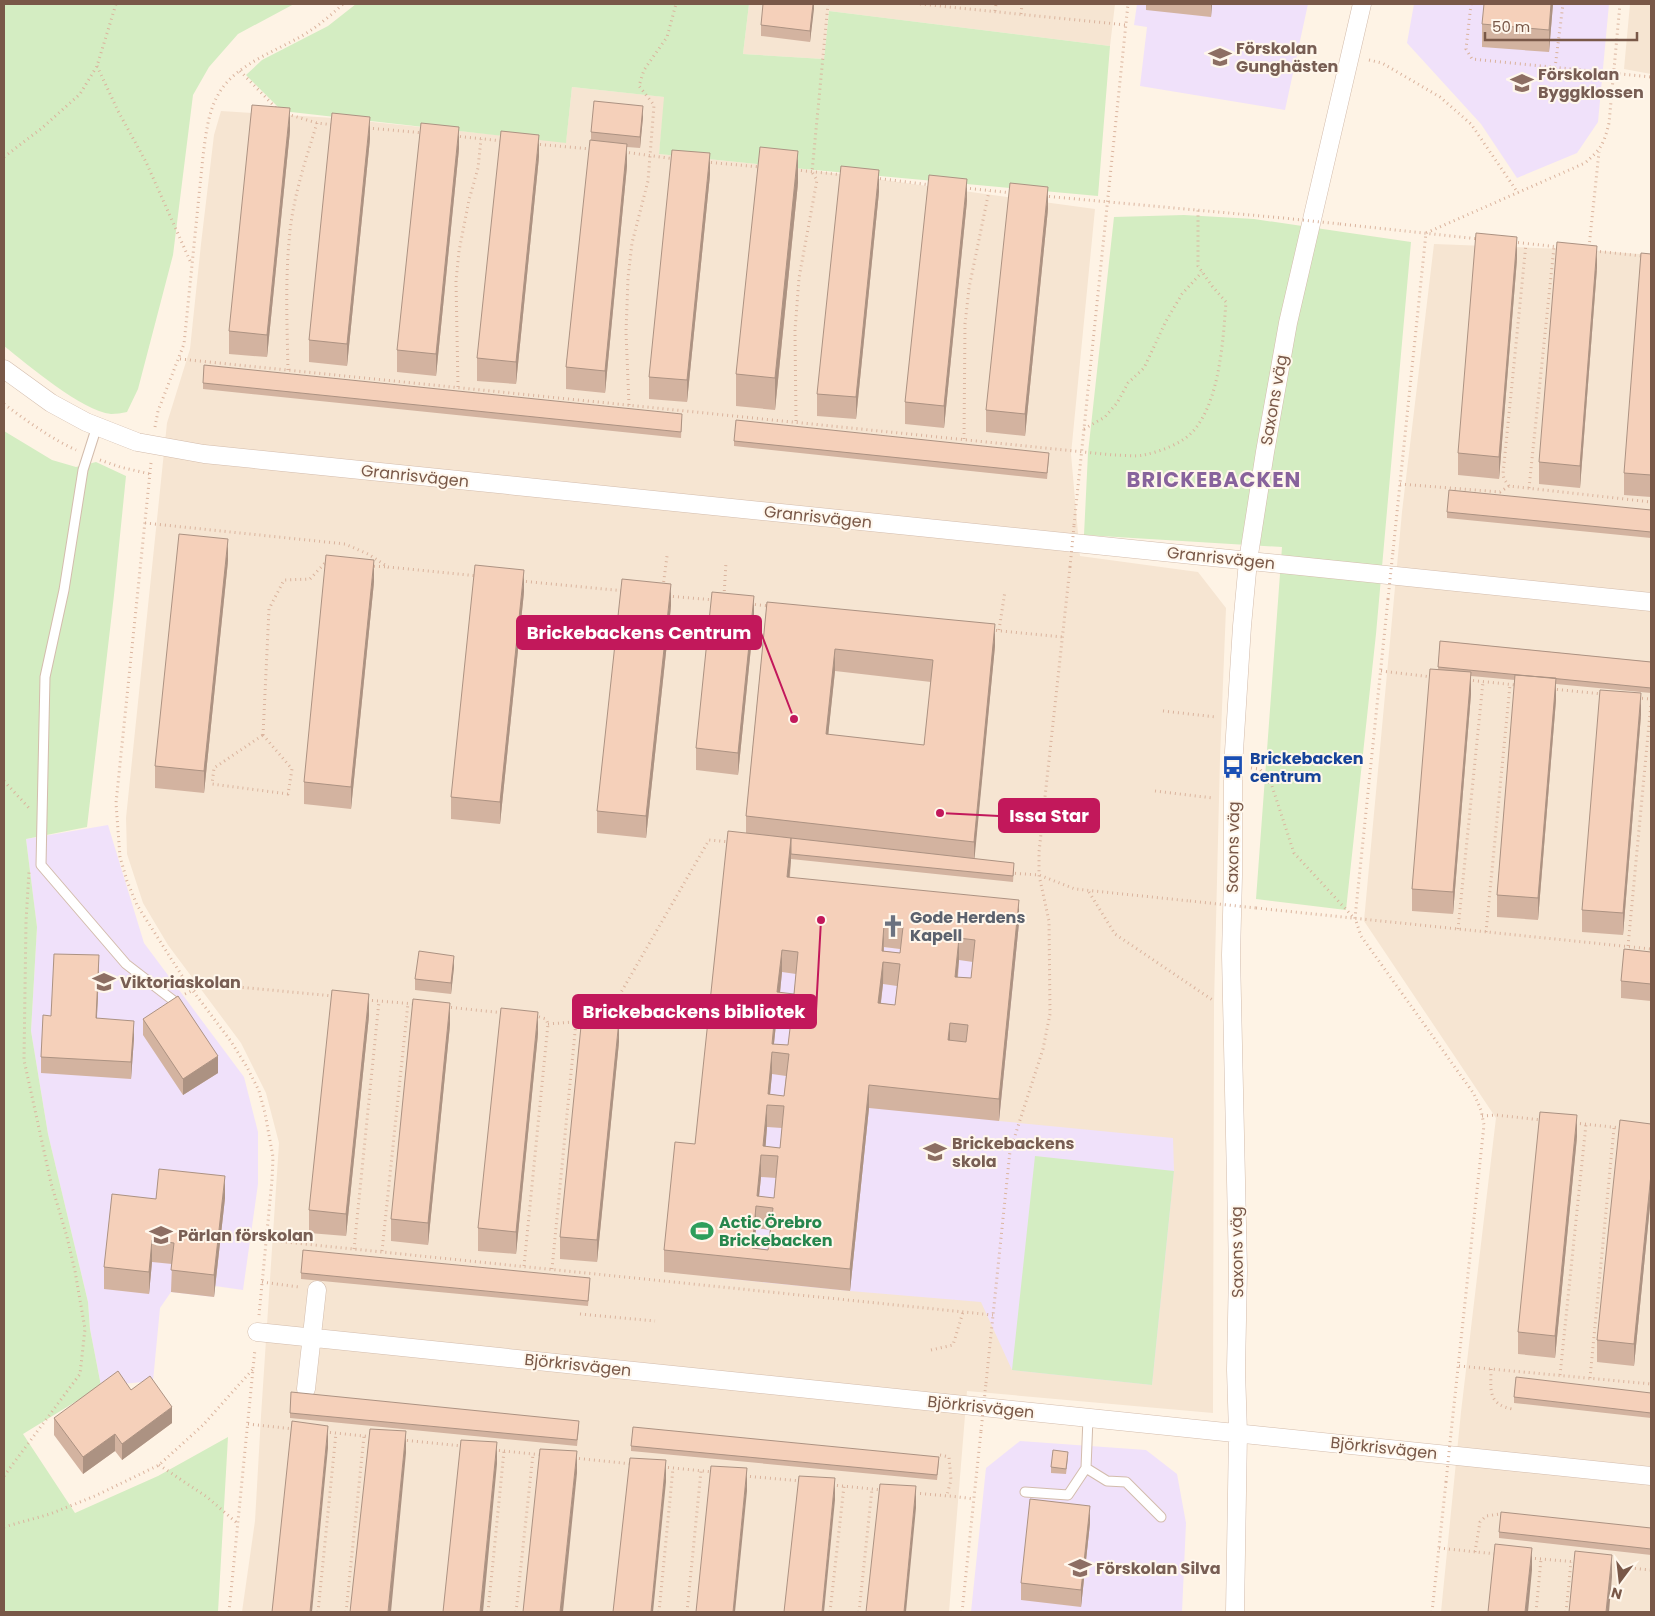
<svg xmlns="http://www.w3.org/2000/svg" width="1655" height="1616" font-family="Poppins,sans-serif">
  <rect width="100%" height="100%" fill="#fef3e5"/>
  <path fill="#f6e5d2" d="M747 4H1115L1110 46 829 11 824 59 743 54 749 4Z
    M1630 4H1651V74L1624 69Z
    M572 87 665 97 659 154 804 169 1095 209 1071 454 1080 556 1198 572 1226 608 1220 758 1214 1004 1213 1413 967 1391 949 1612H242L255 1521 261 1416 279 1143 266 1093 241 1043 168 945 143 903 127 854 126 818 167 423 190 349 201 244 214 135 221 111 334 118 566 142Z
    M1434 244 1589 250 1651 255V1612H1441L1461 1412 1496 1118 1364 921 1402 512Z"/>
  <path fill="#f0e1fa" d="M1137 4H1308L1285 110 1140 86 1147 27 1134 25Z
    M1414 4H1609L1598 122 1577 153 1517 178 1481 124 1407 43Z
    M108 825 144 943 244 1077 258 1132V1184L243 1290 215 1286 214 1297 171 1292 160 1308 153 1381 101 1386 90 1329 88 1302 48 1134 31 1031 37 927 26 839Z
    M906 911 1019 923 999 1121 1173 1138 1174 1171 1152 1385 1012 1370 981 1302 850 1291 721 1278 733 1170 720 930 902 949Z
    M1020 1441 1146 1450 1177 1474 1186 1523 1182 1612H971L986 1468Z"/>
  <path fill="#d4edc2" d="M4 4H294L238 34 209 67 193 95 173 255 138 389 127 412C122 413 116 414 111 414 82 411 28 365 4 346Z
    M356 4H749L743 54 824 59 829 11 1110 46 1098 196 804 169 659 154 664 97 572 87 566 143 282 111 246 75 262 60 328 26Z
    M1184 215 1254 219 1411 242 1376 634 1346 910 1256 899 1282 547 1084 535 1088 453 1114 217Z
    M4 431 52 460 76 467 96 462 126 476 114 595 87 827 26 839 37 927 31 1031 48 1134 88 1302 90 1329 101 1386 23 1434 75 1513 158 1476 228 1437 218 1612H4Z
    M1035 1156 1174 1171 1152 1385 1012 1370Z"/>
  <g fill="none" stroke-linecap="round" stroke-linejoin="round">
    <defs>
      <path id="lane" d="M97 426 83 470 64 590 45 677 41 865 126 964 174 1001
        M1088 1418 1086 1468 1107 1481 1126 1482 1161 1517
        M1025 1492 1068 1495 1086 1468"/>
      <path id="street" d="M4 369 51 403 86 422 137 442 204 454 1651 602
        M257 1332 1651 1476
        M306 1389 317 1290
        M1235 1612 1238 1433 1236 1370 1238 1270 1231 955 1233 876V767L1242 626 1248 561 1265 452 1288 323 1362 4"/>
    </defs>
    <use href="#lane" stroke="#d3bcac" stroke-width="11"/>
    <use href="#street" stroke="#d3bcac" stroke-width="19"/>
    <path stroke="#dab39d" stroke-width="3" stroke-dasharray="1 4" stroke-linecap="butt" d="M920 4 1126 25
      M1471 4 1466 49 1472 59 1651 77
      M995 11 996 4
      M1021 14 1022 4
      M1369 60 1382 63 1440 97 1471 124 1518 193
      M97 66 118 111 146 162 191 263
      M1555 68 1563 4
      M240 71 277 109
      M287 114 317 123 334 125
      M368 128 424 133
      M455 136 503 141
      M535 144 591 149
      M624 152 675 159
      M4 157 42 128 80 94 97 66 116 4
      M706 162 760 167
      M796 170 844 175
      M875 178 931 185
      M965 188 1013 193
      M1044 196 1283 218
      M1340 224 1479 239
      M1513 242 1559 247
      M1589 247 1599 152
      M1595 251 1651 257
      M180 359 1113 455C1123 455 1135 457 1144 455 1162 451 1184 443 1195 429 1220 398 1223 340 1226 302L1212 286 1198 266V210
      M288 370C287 323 285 277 290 231 294 194 306 159 317 123
      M458 387 456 281 459 251 469 200 478 168 481 139
      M4 404C27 421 50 438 76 450
      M629 405 626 332 628 278 632 243 648 181 654 105 639 86 644 70 667 37 676 4
      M796 421 795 330 799 278 817 180 812 172 828 4
      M155 427 158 411 184 344 203 156C206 134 208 109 221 90 237 65 275 51 300 37 316 28 330 16 343 4
      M1084 429 1105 417 1117 403 1128 383 1144 368 1166 321 1182 294 1202 272
      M964 439 965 324 969 288 989 191
      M100 460 120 467 150 474
      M151 463 116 803 120 857 127 881 137 905 184 979 230 1040 247 1067 259 1091 265 1113 273 1157 272 1180 259 1315
      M1400 484 1500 492 1509 486 1651 502
      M1509 486 1504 479 1503 474 1526 244
      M1529 488 1554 247
      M145 523 345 544 368 554 388 567 478 576
      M1074 525 1128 4
      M1393 551 1426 233 1585 163C1601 149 1604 144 1609 123L1620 4
      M369 566 388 567
      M521 581 625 591
      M663 587 667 556
      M668 596 714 600
      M724 596 726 562
      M1388 599 1355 918 1361 936 1474 1094 1481 1110 1484 1125 1451 1433
      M750 604 769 606
      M991 630 1063 637
      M999 630 1005 591
      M1381 671 1432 677
      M1468 680 1516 685
      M1552 689 1603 694
      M1637 698 1651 699
      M1163 711 1216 717
      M263 735 269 609 284 580 310 579 324 564 328 563
      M263 735 292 769 288 794 212 784 214 768Z
      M1251 768 1260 769 1272 786 1294 853 1354 918
      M4 781 29 808
      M1155 791 1213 798
      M1010 873 1039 875 1075 889 1190 901
      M1089 892 1115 934 1214 1001
      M1256 908 1651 949
      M1458 929 1483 682
      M1486 932 1510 685
      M1628 946 1651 703
      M185 994 207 984 333 996
      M367 1000 415 1004
      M446 1007 505 1013
      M595 1019 602 1017 612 1008 709 840 730 842
      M548 1024 586 1021
      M1482 1116 1496 1115 1542 1120
      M1575 1123 1621 1128
      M266 1240 993 1315
      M354 1249 379 1001
      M382 1251 408 1003
      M524 1266 548 1024 546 1019 536 1016
      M552 1269 576 1022
      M262 1282 299 1287
      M580 1314 655 1321
      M931 1350 953 1345 963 1312
      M1459 1366 1651 1384
      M1491 1369C1491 1389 1487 1404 1512 1409
      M1560 1375 1586 1124
      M1590 1378 1614 1128
      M986 1383 1010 1151 1043 1049 1050 1014 1049 921 1039 875V852L1070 567
      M248 1424 294 1429
      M325 1432 374 1437
      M402 1440 463 1446
      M494 1450 543 1455
      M940 1455 949 1457 951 1480 947 1495
      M574 1458 632 1464
      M159 1465 207 1497 237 1523
      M663 1467 714 1472
      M4 1476 80 1374 85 1329 75 1271 67 1237 51 1183 24 1060 26 921 29 872
      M745 1476 801 1481
      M832 1485 883 1490
      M915 1493C935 1495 954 1496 974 1499
      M4 1527 50 1514 95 1496 159 1465 203 1425 253 1369
      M1439 1548 1496 1554
      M1475 1552 1480 1522 1486 1516 1500 1514
      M1530 1558 1576 1562
      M1610 1566 1651 1570
      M229 1612 255 1349
      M318 1612 336 1433
      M346 1612 364 1436
      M488 1612 504 1451
      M516 1612 533 1454
      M659 1612 673 1468
      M687 1612 701 1471
      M830 1612 844 1486
      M859 1612 872 1489
      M962 1612 981 1431
      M1432 1612 1446 1482
      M1536 1612 1541 1559
      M1566 1612 1571 1562"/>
    <use href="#lane" stroke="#fff" stroke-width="9"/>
    <use href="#street" stroke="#fff" stroke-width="18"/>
    <path stroke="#dab39d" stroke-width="3" stroke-dasharray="1 4" stroke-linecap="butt" d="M1283 218 1340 224
      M1070 567 1074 526
      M1388 599 1393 551
      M1190 901 1256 908
      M981 1431 986 1383
      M1446 1482 1451 1433"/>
  </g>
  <path fill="#d3b3a0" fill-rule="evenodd" d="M814 4 810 42 761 36V25Z
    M1051 4H1070V5Z
    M1146 4H1212L1211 17 1146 10Z
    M1553 4 1549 52 1482 47V24Z
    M643 117 640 148 627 147V166L605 393 566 389V367L591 140V132Z
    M290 131 267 357 229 354V331Z
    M370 139 347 366 309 362V340Z
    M459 149 436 376 397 372V350Z
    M539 157 516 384 477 381V358Z
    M710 175 687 402 649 399V377Z
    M798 183 775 410 736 406V374Z
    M879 192 856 419 817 416V394Z
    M967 201 944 428 905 424V402Z
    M1048 209 1025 436 986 432V410Z
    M1651 254V497L1624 495V473Z
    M1517 259 1499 479 1458 475V453Z
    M1597 268 1580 488 1539 484V462Z
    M203 383 682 419 681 438 203 389Z
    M734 441 1049 458 1047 479 734 446Z
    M1651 510V538L1447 518V512Z
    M228 561 204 793 155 788V766Z
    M374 582 351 809 304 804V782Z
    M524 592 500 824 451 819V797Z
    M767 602 995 646 974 858 1014 868 1013 882 791 859 790 877 1019 923 999 1121 869 1108 850 1291 664 1272V1250L695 1144 746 833V816ZM835 671 931 682 924 745 828 735ZM884 947 900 949V953L884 951ZM959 960 973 962 971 978 958 977ZM782 972 796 974 794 994 780 993ZM883 984 897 986 895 1005 881 1003ZM776 1024 791 1025 788 1045 774 1044ZM772 1074 786 1076 784 1096 770 1094ZM767 1127 782 1128 780 1148 765 1147ZM761 1177 776 1178 774 1198 759 1197ZM756 1228 770 1230 768 1250 754 1248Z
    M671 606 646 838 597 833V811Z
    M754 618 738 775 696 770V748Z
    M1440 641 1651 662V693L1556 684V700L1538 920 1497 917V895L1515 680 1471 676V694L1453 914 1412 911V889L1438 670Z
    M1641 715 1623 935 1582 932V910Z
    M1651 952V1001L1621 998V981Z
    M454 967 451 994 415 990V979Z
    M99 972 97 1018 134 1038 131 1079 41 1073V1057L51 1016Z
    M369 1016 346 1236 309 1233V1210Z
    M143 1019 218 1073 183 1095 143 1035Z
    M450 1025 428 1245 391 1241V1219Z
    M538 1034 516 1254 478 1251V1228Z
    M619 1042 597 1262 560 1259V1237Z
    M1651 1124V1196L1634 1366 1597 1362V1340Z
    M1577 1137 1555 1358 1518 1354V1332Z
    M225 1198 214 1297 171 1292 172 1264 152 1262 149 1294 104 1289V1267L156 1199Z
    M301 1273 590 1284 588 1306 301 1279Z
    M131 1390 172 1423 122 1460 115 1451 83 1474 54 1435V1418Z
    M1651 1393V1418L1514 1403V1397Z
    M290 1413 579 1427 577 1446 290 1418Z
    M631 1446 939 1462 937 1480 631 1451Z
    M1068 1458 1066 1474 1051 1473V1467Z
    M1090 1523 1081 1607 1021 1600V1583Z
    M1651 1528V1555L1499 1538V1532Z"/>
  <path fill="#ac9282" d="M813 4H814V9L810 42V31Z
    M1211 4H1212L1211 17Z
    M1551 4H1553L1549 52V30Z
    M643 106V117L640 148V137Z
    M290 108V131L267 357V335Z
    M370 117V139L347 366V344Z
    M459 127V149L436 376V354Z
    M539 135V157L516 384V362Z
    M627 144V166L605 393V371Z
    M798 151V183L775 410V378Z
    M710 153V175L687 402V380Z
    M879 170V192L856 419V397Z
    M967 179V201L944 428V406Z
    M1048 187V209L1025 436V414Z
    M1517 237V259L1499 479V457Z
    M1597 246V268L1580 488V466Z
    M228 539V561L204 793V771Z
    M374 560V582L351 809V787Z
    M524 570V592L500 824V802Z
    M671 584V606L646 838V816Z
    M754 596V618L738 775V753Z
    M995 624V646L974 864V842Z
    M835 649V671L826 756V734Z
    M1471 672V694L1453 914V892Z
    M1556 678V700L1538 920V898Z
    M1641 693V715L1623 935V913Z
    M791 838V860L787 899V877Z
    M1019 900V923L999 1121V1099Z
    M884 925 883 984 878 1025V1003Z
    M959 938V960L955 999V977Z
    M782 950V972L779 1002 777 992Z
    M99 955V972L96 1035V1018Z
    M454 956V967L451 994V983Z
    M369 994V1016L346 1236V1214Z
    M776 1002V1024L773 1052H772V1074L769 1105 768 1094Z
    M450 1003V1025L428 1245V1223Z
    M538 1012V1034L516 1254V1232Z
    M619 1020V1042L597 1262V1240Z
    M134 1021V1038L131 1079V1062Z
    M950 1023V1045L948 1040Z
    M218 1056V1073L183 1095V1079Z
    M869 1085V1108L850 1291V1269Z
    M767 1105V1127L765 1155 763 1146Z
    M1577 1115V1137L1555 1358V1336Z
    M761 1155V1177L758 1206 757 1196Z
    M1651 1174V1196L1634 1366V1344Z
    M225 1176V1198L214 1297V1275Z
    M756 1206V1228L753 1259 752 1248Z
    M152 1240V1262L149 1294V1272Z
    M172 1407V1423L122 1460V1444Z
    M328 1426V1448L312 1612H310Z
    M406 1431V1453L391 1612H388Z
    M115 1434V1451L83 1474V1457Z
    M497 1442V1464L483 1612H480Z
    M577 1451V1473L563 1612H560Z
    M666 1460V1482L653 1612H651Z
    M747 1468V1491L735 1612H733Z
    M835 1478V1500L824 1612H822Z
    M916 1486V1508L906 1612H904Z
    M1090 1506V1523L1081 1607V1590Z
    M1532 1548V1570L1528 1612H1525Z
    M1612 1555V1577L1609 1612H1606Z"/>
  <path fill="#f5d0ba" stroke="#ac9282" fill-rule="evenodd" d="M763 4H813L810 31 761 25Z
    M1484 4H1551L1549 30 1482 24Z
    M594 101 643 106 640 137 591 132Z
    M252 105 290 108 267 335 229 331Z
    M332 113 370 117 347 344 309 340Z
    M421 123 459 127 436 354 397 350Z
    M501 131 539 135 516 362 477 358Z
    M590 140 627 144 605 371 566 367Z
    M760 147 798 151 775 378 736 374Z
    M672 150 710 153 687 380 649 377Z
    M841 166 879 170 856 397 817 394Z
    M929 175 967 179 944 406 905 402Z
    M1010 183 1048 187 1025 414 986 410Z
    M1476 233 1517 237 1499 457 1458 453Z
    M1557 242 1597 246 1580 466 1539 462Z
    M1641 253 1651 254V475L1624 473Z
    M204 365 682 414 681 432 203 383Z
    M736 420 1049 453 1047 473 734 441Z
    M1449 490 1651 510V532L1447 512Z
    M179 534 228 539 204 771 155 766Z
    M326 555 374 560 351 787 304 782Z
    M475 565 524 570 500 802 451 797Z
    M622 579 671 584 646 816 597 811Z
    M712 592 754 596 738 753 696 748Z
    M767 602 995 624 974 842 746 816ZM835 649 933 660 924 745 826 734Z
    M1440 641 1651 662V688L1438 667Z
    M1430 669 1471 672 1453 892 1412 889Z
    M1515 675 1556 678 1538 898 1497 895Z
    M1600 690 1641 693 1623 913 1582 910Z
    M728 831 791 838 787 877 1019 900 999 1099 869 1085 850 1269 664 1250 675 1142 695 1144ZM884 925 903 927 900 953 882 951ZM959 938 975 940 971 978 955 977ZM782 950 798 952 794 994 777 992ZM883 962 900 964 895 1005 878 1003ZM776 1002 793 1004 788 1045 772 1044ZM950 1023 968 1025 966 1042 948 1040ZM772 1052 789 1054 784 1096 768 1094ZM767 1105 784 1106 780 1148 763 1146ZM761 1155 778 1156 774 1198 757 1196ZM756 1206 773 1208 768 1250 752 1248Z
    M791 838 1014 863 1013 876 791 854Z
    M1624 949 1651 952V984L1621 981Z
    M419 951 454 956 451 983 415 979Z
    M54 954 99 955 96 1018 134 1021 131 1062 41 1057 43 1015 51 1016Z
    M332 990 369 994 346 1214 309 1210Z
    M178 996 218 1056 183 1079 143 1019Z
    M413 999 450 1003 428 1223 391 1219Z
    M501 1008 538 1012 516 1232 478 1228Z
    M582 1016 619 1020 597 1240 560 1237Z
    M1540 1112 1577 1115 1555 1336 1518 1332Z
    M1620 1120 1651 1124V1174L1634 1344 1597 1340Z
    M159 1169 225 1176 214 1275 171 1270 174 1243 152 1240 149 1272 104 1267 112 1194 156 1199Z
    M303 1250 590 1278 588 1301 301 1273Z
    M118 1371 131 1390 150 1376 172 1407 122 1444 115 1434 83 1457 54 1418Z
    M1516 1377 1651 1393V1413L1514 1397Z
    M291 1392 579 1421 577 1440 290 1413Z
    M292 1421 328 1426 310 1612H272Z
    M633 1427 939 1457 937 1475 631 1446Z
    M370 1429 406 1431 388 1612H350Z
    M461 1440 497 1442 480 1612H443Z
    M540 1449 577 1451 560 1612H523Z
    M1053 1450 1068 1452 1066 1469 1051 1467Z
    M630 1458 666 1460 651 1612H613Z
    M711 1466 747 1468 733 1612H696Z
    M799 1476 835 1478 822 1612H784Z
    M880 1484 916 1486 904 1612H866Z
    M1030 1499 1090 1506 1081 1590 1021 1583Z
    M1501 1512 1651 1528V1549L1499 1532Z
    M1495 1544 1532 1548 1525 1612H1488Z
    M1575 1551 1612 1555 1606 1612H1569Z"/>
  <defs>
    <symbol id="school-bare" viewBox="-9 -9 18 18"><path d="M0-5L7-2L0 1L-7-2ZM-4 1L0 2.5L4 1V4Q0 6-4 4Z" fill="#8d6e63" stroke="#fff7ec" stroke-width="2.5" paint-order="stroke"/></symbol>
    <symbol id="bus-bare" viewBox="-9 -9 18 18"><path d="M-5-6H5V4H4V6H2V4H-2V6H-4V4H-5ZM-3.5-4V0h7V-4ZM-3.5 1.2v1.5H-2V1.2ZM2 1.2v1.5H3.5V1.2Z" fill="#1a4fb4" stroke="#fff7ec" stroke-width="2.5" paint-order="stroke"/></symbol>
    <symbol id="church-bare" viewBox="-9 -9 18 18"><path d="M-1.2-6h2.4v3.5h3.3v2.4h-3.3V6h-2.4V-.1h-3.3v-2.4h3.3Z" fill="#6b7280" stroke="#fff7ec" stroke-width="2.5" paint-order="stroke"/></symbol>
    <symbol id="stadium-bare" viewBox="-9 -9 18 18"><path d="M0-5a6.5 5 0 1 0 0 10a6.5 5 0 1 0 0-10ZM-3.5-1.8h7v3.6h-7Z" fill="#2e9e5b" stroke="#fff7ec" stroke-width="2.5" paint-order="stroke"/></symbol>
  </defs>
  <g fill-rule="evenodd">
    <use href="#school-bare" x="1204" y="41" width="32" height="32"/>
    <use href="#school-bare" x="1506" y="67" width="32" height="32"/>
    <use href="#bus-bare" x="1217" y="751" width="32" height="32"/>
    <use href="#church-bare" x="877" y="910" width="32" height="32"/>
    <use href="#school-bare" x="88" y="966" width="32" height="32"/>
    <use href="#school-bare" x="919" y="1136" width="32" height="32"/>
    <use href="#stadium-bare" x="686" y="1215" width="32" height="32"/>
    <use href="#school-bare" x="145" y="1219" width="32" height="32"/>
    <use href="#school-bare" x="1064" y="1552" width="32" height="32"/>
  </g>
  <g text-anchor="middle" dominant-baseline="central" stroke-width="4" stroke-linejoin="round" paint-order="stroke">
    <g font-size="16" font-weight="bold" fill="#785e54" stroke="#fff7ec" text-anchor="start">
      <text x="1236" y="48">Förskolan<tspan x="1236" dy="18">Gunghästen</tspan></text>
      <text x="1538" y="74">Förskolan<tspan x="1538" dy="18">Byggklossen</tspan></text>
      <text x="120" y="982">Viktoriaskolan</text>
      <text x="952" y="1143">Brickebackens<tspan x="952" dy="18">skola</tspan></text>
      <text x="178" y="1235">Pärlan förskolan</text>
      <text x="1096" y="1568">Förskolan Silva</text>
    </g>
    <g font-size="16" fill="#795848" stroke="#fff7ec">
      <text transform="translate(1274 400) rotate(-80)">Saxons väg</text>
      <text transform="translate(415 476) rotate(6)">Granrisvägen</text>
      <text transform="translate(818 517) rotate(6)">Granrisvägen</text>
      <text transform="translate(1221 558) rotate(6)">Granrisvägen</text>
      <text transform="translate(1233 847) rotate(-89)">Saxons väg</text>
      <text transform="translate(1237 1252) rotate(-91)">Saxons väg</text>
      <text transform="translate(578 1365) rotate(6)">Björkrisvägen</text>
      <text transform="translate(981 1407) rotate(6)">Björkrisvägen</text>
      <text transform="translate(1384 1448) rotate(6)">Björkrisvägen</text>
    </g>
    <g font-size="16" font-weight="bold" fill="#164399" stroke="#fff7ec" text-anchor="start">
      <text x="1250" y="758">Brickebacken<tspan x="1250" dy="18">centrum</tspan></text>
    </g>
    <g font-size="16" font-weight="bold" fill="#5b616d" stroke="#fff7ec" text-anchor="start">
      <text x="910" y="917">Gode Herdens<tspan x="910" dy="18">Kapell</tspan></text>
    </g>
    <g font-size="16" font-weight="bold" fill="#27864d" stroke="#fff7ec" text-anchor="start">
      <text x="719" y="1222">Actic Örebro<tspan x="719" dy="18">Brickebacken</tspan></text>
    </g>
    <g font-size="21" font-weight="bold" letter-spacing="1" fill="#87639c" stroke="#fff7ec">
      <text x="1214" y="479">BRICKEBACKEN</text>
    </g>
  </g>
  <path fill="none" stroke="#c2185b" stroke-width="2" d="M794 719L761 633M940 813L999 816M821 920L816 1011"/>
  <g fill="#c2185b" stroke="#fff7ec" stroke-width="2">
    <circle cx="794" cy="719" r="5"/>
    <circle cx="940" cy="813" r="5"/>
    <circle cx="821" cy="920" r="5"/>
  </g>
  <g fill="#c2185b" stroke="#c2185b" stroke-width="2">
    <rect x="517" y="616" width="244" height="33" rx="5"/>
    <rect x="999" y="799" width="100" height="33" rx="5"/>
    <rect x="573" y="995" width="243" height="33" rx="5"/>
  </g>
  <g font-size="18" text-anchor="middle" font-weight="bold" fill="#fff">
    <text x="639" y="639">Brickebackens Centrum</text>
    <text x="1049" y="822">Issa Star</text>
    <text x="694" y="1018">Brickebackens bibliotek</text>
  </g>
  <rect width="1655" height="1616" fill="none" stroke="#795848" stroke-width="10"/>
  <g transform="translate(1620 1581) rotate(195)" stroke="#fff7ec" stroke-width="4" paint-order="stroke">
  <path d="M0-4L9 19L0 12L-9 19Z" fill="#795848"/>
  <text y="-8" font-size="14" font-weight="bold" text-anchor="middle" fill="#795848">N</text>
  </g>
  <path d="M1485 32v8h152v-8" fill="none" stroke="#795848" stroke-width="2.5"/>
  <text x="1492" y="32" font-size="15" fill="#795848" stroke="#fff7ec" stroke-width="4" paint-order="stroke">50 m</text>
</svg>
